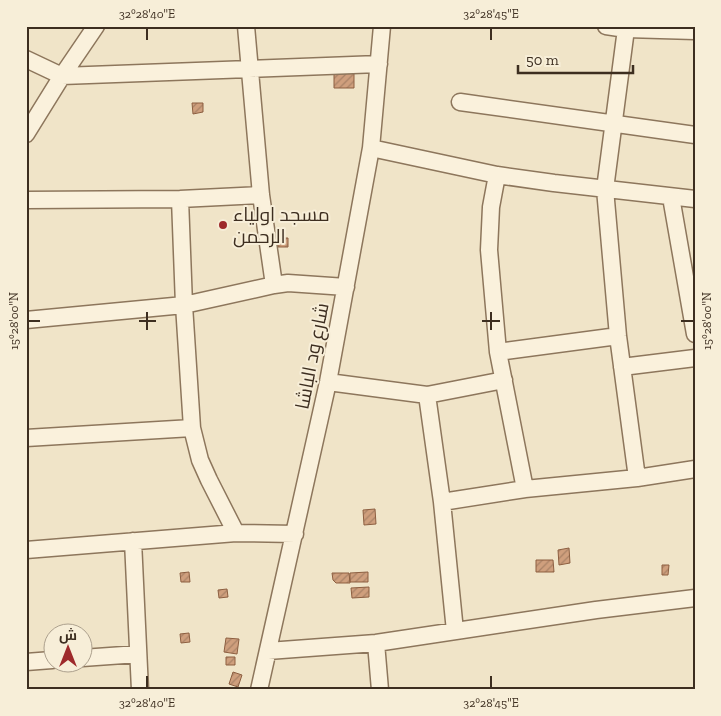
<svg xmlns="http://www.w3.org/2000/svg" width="721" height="716" font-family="'Zilla Slab',Cairo,serif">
  <defs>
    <pattern id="building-hatch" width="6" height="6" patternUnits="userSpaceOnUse" patternTransform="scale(1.25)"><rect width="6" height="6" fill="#cf9f7d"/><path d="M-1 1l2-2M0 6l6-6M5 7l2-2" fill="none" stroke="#a98266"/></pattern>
  </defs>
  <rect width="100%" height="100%" fill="#f0e4c8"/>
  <path fill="url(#building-hatch)" stroke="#8d5f41" d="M334 70H354V88H334Z
    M192 103H203V112L193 114Z
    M278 238H288V247H278Z
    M375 509 376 524 364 525 363 510Z
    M569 548 570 563 559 565 558 550Z
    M536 560H553L554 572H536Z
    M662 565H669L668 575H662Z
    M189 572 190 582H181L180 573Z
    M368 572V582H350V573Z
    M332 573H349L350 583H336L333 580Z
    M369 587V597L352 598 351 588Z
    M227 589 228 597 219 598 218 590Z
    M189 633 190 642 181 643 180 634Z
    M226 638 239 639 237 654 224 652Z
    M226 657H235V665H226Z
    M233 672 242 675 238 687 229 684Z"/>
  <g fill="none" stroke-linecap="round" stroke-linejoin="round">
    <defs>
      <path id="minor" d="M246 26 261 195 274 285
        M606 26 626 29 695 31
        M626 29 605 189 618 336 637 478
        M26 59 62 76 379 64
        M460 102 695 135
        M26 134 62 76 96 26
        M371 148 497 175 554 183 695 199
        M497 175 491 207 489 250 498 352 525 489
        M671 197 695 334
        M180 199 184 305 192 428 200 460 209 480 236 533
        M26 200 180 199 261 195
        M26 320 184 305 274 285 288 283 346 287
        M498 352 618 336
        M622 367 695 358
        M328 382 427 395 504 380
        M427 395 442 502 455 631
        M26 438 192 428
        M442 502 525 489 637 478 695 469
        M133 541 140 690
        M26 550 236 533 295 534
        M376 643 380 690
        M268 651 376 643 596 610 695 598
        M82 658 138 654
        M26 662 52 660
        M259 690 328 382 371 148 382 26"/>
    </defs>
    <use href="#minor" stroke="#8d765c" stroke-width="19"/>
    <use href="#minor" stroke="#faf1dc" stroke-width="16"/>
  </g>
  <path fill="none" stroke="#3d2e20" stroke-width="2" d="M147 28V40M491 28V40M147 312V330M491 312V330M28 321H40M139 321H156M482 321H500M681 321H694M147 676V688M491 676V688"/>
  <circle fill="#9e2a2b" stroke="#f7eed8" stroke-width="2" cx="223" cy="225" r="5"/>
  <g text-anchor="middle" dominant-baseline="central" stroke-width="4" stroke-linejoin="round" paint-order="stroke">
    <g font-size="19" fill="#3d2e20" stroke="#f7eed8" text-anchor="start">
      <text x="233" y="214">مسجد اولياء<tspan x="233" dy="22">الرحمن</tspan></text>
    </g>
    <g font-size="19" fill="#3d2e20" stroke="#f7eed8">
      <text transform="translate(312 356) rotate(-79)">شارع ود الباشا</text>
    </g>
  </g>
  <rect width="721" height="716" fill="none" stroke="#f7eed8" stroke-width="55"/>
  <g transform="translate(68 648)"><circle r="24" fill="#f7eed8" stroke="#ada18e"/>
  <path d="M0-4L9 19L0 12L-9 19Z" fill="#9e2a2b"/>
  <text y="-8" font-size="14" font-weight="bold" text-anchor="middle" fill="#3d2e20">ش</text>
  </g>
  <path d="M518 65v8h115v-8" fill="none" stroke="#3d2e20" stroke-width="2.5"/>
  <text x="526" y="65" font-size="15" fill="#3d2e20" stroke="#f7eed8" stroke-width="4" paint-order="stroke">50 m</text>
  <rect x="28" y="28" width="666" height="660" fill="none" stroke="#3d2e20" stroke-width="2"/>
  <g font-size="12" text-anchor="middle" fill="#3d2e20">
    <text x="147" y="18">32°28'40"E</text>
    <text x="491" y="18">32°28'45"E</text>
    <text transform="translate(14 321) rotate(-90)" y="4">15°28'00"N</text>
    <text transform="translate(707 321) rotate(-90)" y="4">15°28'00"N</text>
    <text x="147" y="707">32°28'40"E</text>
    <text x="491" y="707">32°28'45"E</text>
  </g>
</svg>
